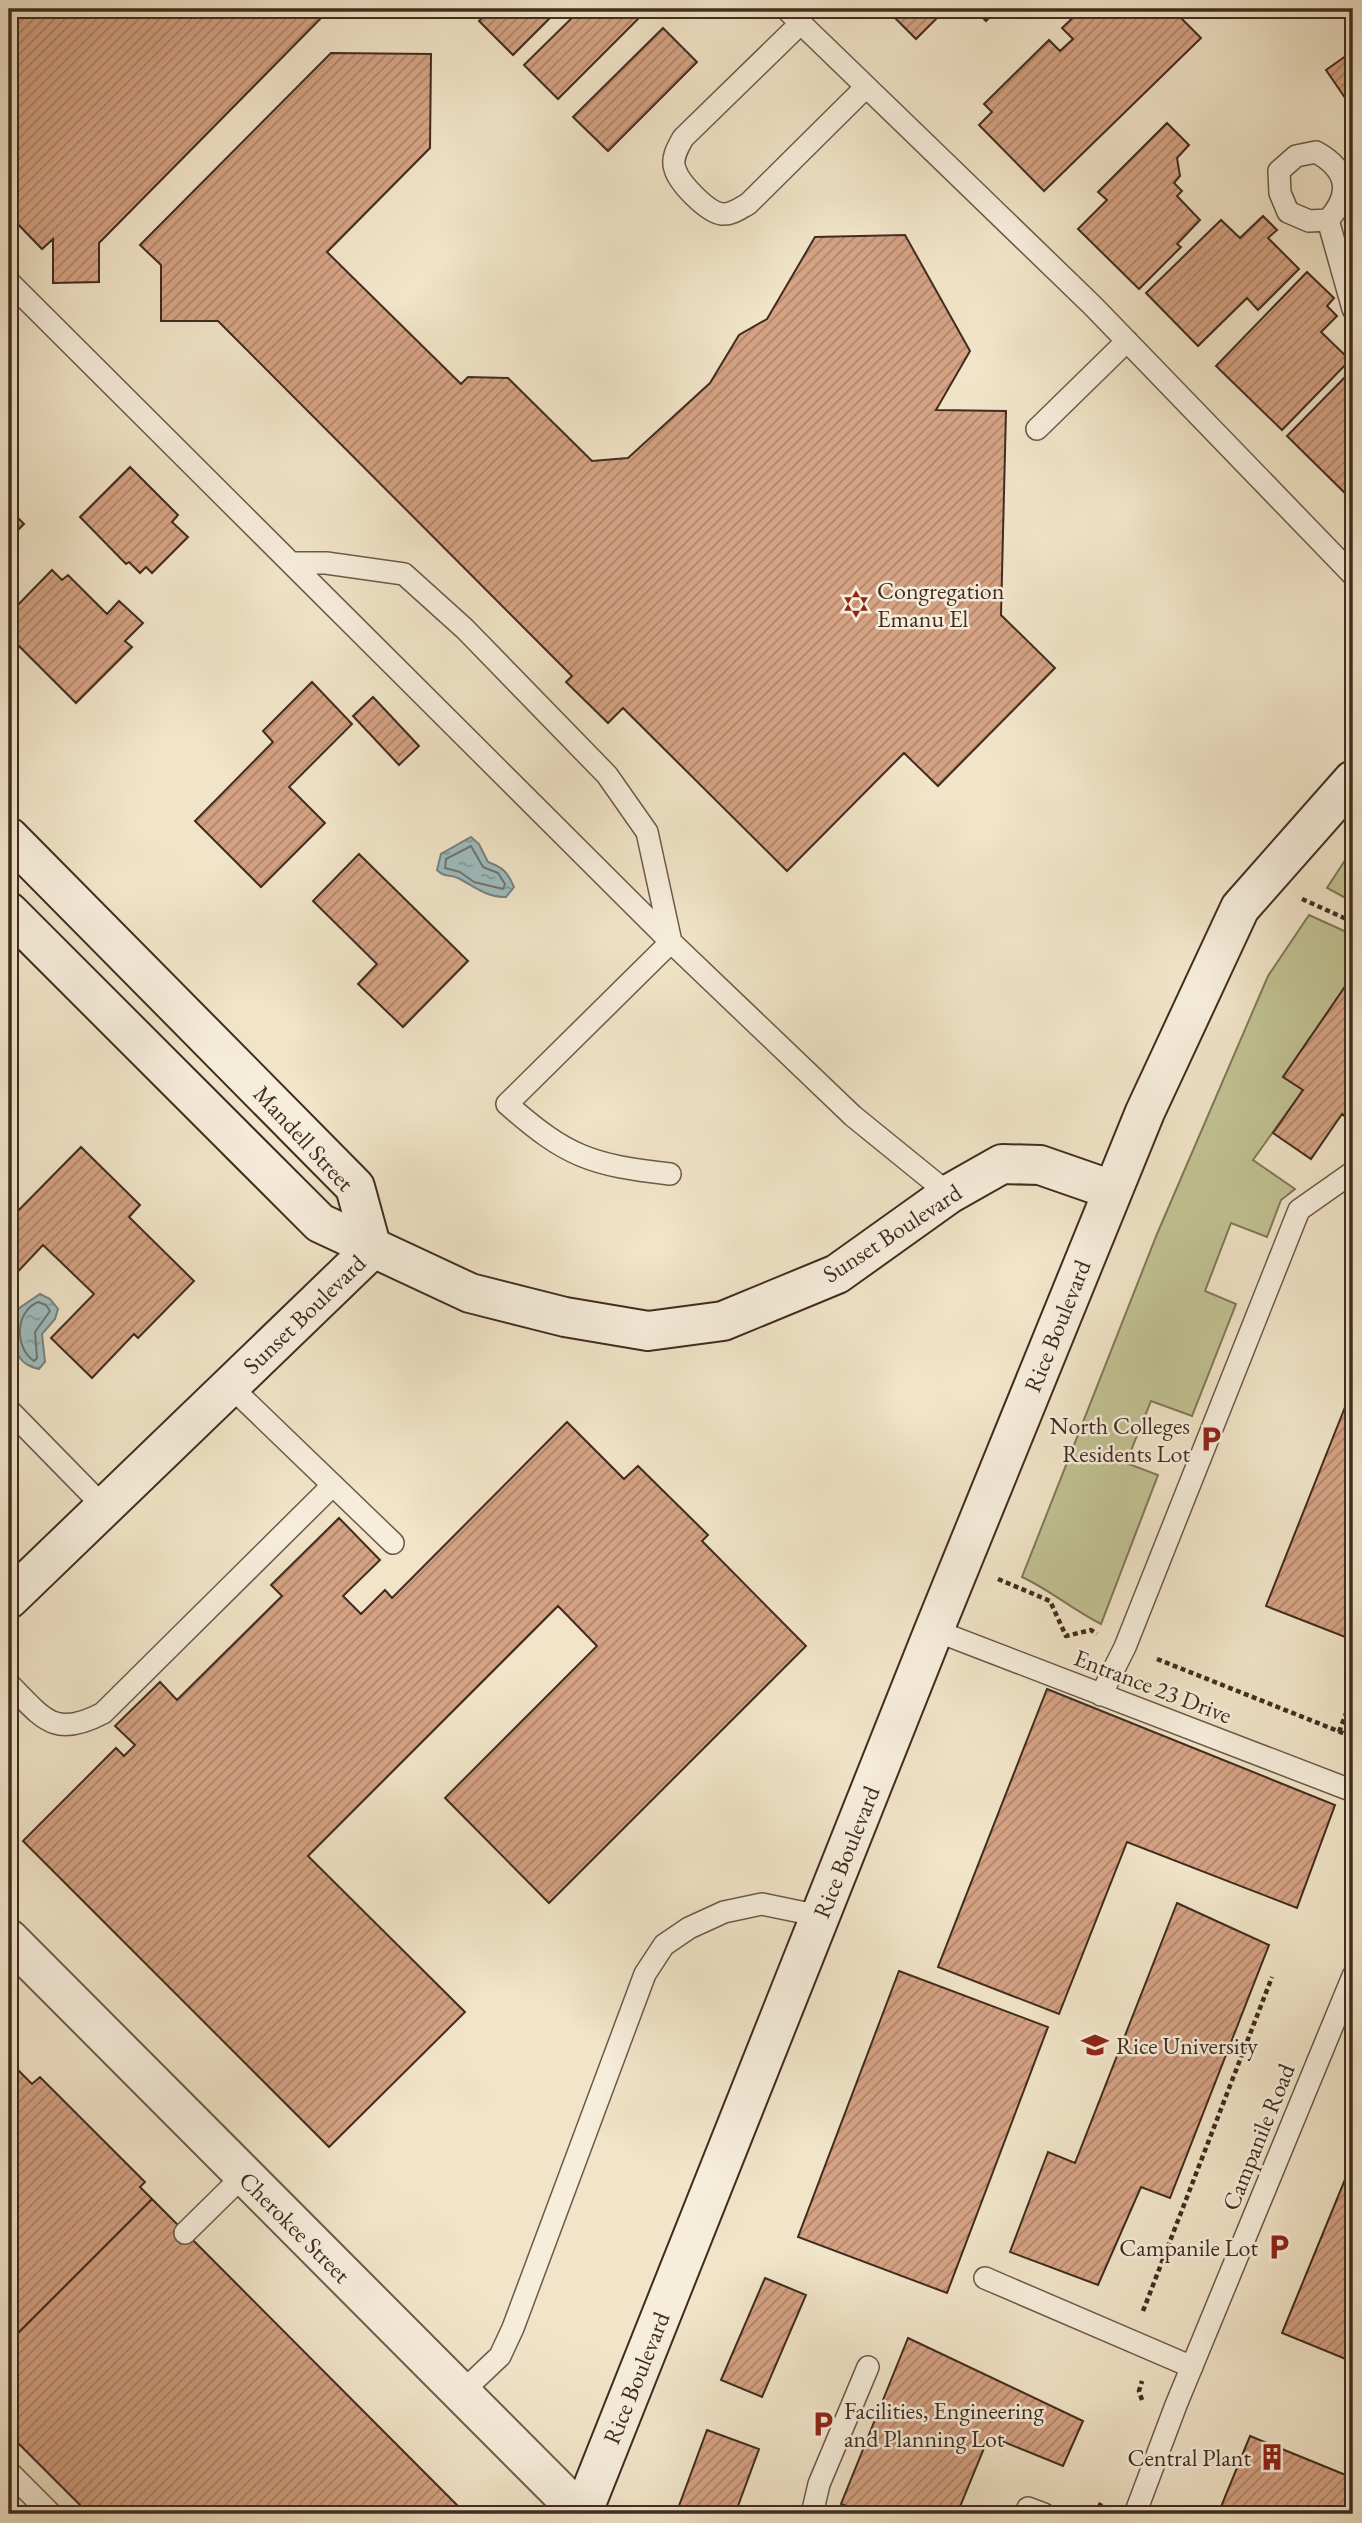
<svg xmlns="http://www.w3.org/2000/svg" width="1362" height="2523" font-family="'EB Garamond',serif">
  <defs>
    <pattern id="water-ripples" width="26" height="14" patternUnits="userSpaceOnUse" patternTransform="scale(1.75)"><rect width="26" height="14" fill="#9ebcbe"/><path d="M2 4q2-2 4 0t4 0M15 11q2-2 4 0t4 0" fill="none" stroke="#82999a"/></pattern>
    <pattern id="building-hatch" width="6" height="6" patternUnits="userSpaceOnUse" patternTransform="scale(1.75)"><rect width="6" height="6" fill="#d5a283"/><path d="M-1 1l2-2M0 6l6-6M5 7l2-2" fill="none" stroke="#ae846b"/></pattern>
  </defs>
  <rect width="100%" height="100%" fill="#f1e4c8"/>
  <filter id="stains"><feTurbulence type="fractalNoise" baseFrequency=".00286" numOctaves="4"/><feColorMatrix values="0 0 0 0 .2 0 0 0 0 .09 0 0 0 0 .02 0 0 0 .5 -.17"/></filter>
  <radialGradient id="worn" r=".72"><stop offset=".6" stop-color="#630" stop-opacity="0"/><stop offset="1" stop-color="#630" stop-opacity=".3"/></radialGradient>
  <path fill="#c1c292" stroke="#807759" stroke-width="2" d="M1353 848V902L1327 888Z
    M1309 915 1353 935V975L1283 1077 1303 1090 1253 1160 1295 1189 1281 1200 1267 1237 1231 1223 1205 1291 1236 1304 1192 1416 1151 1401 1126 1463 1158 1475 1101 1624C1073 1610 1050 1590 1022 1577L1157 1234 1268 976Z"/>
  <path fill="url(#water-ripples)" stroke="#78827f" stroke-width="2" d="M471 837 479 844 488 862C502 867 508 872 514 887L506 897C485 897 474 886 458 878 449 874 445 878 437 870L441 854Z
    M40 1294 50 1299 58 1309 55 1319 42 1334 45 1362 39 1369C10 1364 10 1331 18 1309Z"/>
  <g fill="none" stroke-linecap="round" stroke-linejoin="round">
    <path stroke="#6f746f" stroke-width="2" d="M471 846 483 867 498 873 505 884 503 889 474 882 460 872 445 868 446 859Z
      M38 1302 46 1305 50 1311 35 1332 37 1358 34 1361C14 1347 15 1312 38 1302Z"/>
  </g>
  <path fill="url(#building-hatch)" stroke="#402c20" stroke-width="2" d="M9 9H330L99 243V282L53 283V239L42 249 9 215Z
    M491 9H559L513 55 479 21Z
    M581 9 647 10 558 99 524 65Z
    M886 9H946L916 39Z
    M974 9H998L986 21Z
    M1082 9H1172L1201 38 1044 191 979 125 992 112 984 104 1049 40 1060 51 1073 39 1062 28Z
    M663 28 697 62 608 151 573 117Z
    M1353 51V107L1352 108 1326 70Z
    M331 53 431 54 430 148 327 252 461 384 468 377 508 378 592 461 628 458 710 383 739 335 767 319 815 237 905 235 970 351 936 410 1006 411 1001 615 1055 668 938 786 904 753 787 871 623 708 608 723 566 682 572 676 218 321H161V265L140 245Z
    M1167 123 1189 145 1177 158 1180 176 1174 183 1182 191 1177 196 1200 220 1177 244 1181 247 1139 289 1078 229 1107 200 1098 192Z
    M1263 216 1277 230 1268 238 1299 269 1258 310 1247 298 1198 346 1146 293 1221 220 1240 238Z
    M1307 272 1334 298 1327 306 1337 316 1321 332 1350 360 1282 430 1216 366Z
    M1352 370 1353 372V501L1287 436Z
    M130 467 178 515 172 522 188 537 152 573 146 567 140 573 129 562 126 564 80 517Z
    M9 509 24 524 9 539Z
    M52 570 62 580 68 575 107 614 119 601 143 623 125 641 132 647 76 703 9 636V614Z
    M312 682 352 724 289 787 325 823 261 887 195 821 273 742 263 731Z
    M373 697 419 746 399 765 353 716Z
    M359 854 468 961 403 1027 358 984 377 964 313 901Z
    M1353 975V1123L1342 1114 1311 1159 1273 1133 1303 1090 1283 1077Z
    M81 1147 140 1205 129 1217 194 1281 138 1338 134 1334 92 1378 51 1338 94 1294 43 1245 9 1281V1245L13 1240 9 1235V1220Z
    M1353 1387V1640L1266 1606Z
    M567 1422 624 1479 638 1466 708 1535 702 1541 806 1646 549 1903 445 1798 597 1646 558 1606 308 1856 465 2012 329 2147 23 1841 116 1748 124 1756 135 1745 115 1726 160 1682 177 1700 282 1596 271 1585 339 1518 380 1560 343 1596 361 1614 385 1590 392 1598Z
    M1047 1689 1335 1805 1297 1908 1127 1842 1059 2014 938 1967Z
    M1177 1903 1269 1945 1170 2198 1141 2187 1098 2285 1010 2252 1048 2152 1075 2163Z
    M899 1971 1048 2027 947 2293 798 2237Z
    M9 2061 32 2084 40 2077 145 2182 140 2187 152 2199 9 2342Z
    M1353 2160V2362L1282 2333Z
    M152 2199 461 2509 456 2514H89L9 2434V2342Z
    M765 2278 806 2295 762 2397 721 2380Z
    M908 2338 1083 2421 1063 2466 989 2436 957 2514H870L841 2504Z
    M707 2430 759 2449 735 2514H676Z
    M1250 2436 1353 2478 1352 2514H1218Z"/>
  <g fill="none" stroke-linecap="round" stroke-linejoin="round">
    <defs>
      <path id="lane" d="M786 9 1093 306 1353 575
        M801 23 683 138C678 147 671 158 675 169 679 183 707 212 722 214 732 215 740 208 748 204L866 87
        M1316 152C1347 169 1353 193 1328 220L1309 221 1288 212 1280 193 1279 171 1296 156Z
        M1328 220 1353 309
        M9 282 671 942 853 1116 949 1194
        M1037 429 1127 341
        M294 563H326L404 574 465 629 607 775 647 832 671 942 507 1104C567 1157 591 1165 670 1174
        M229 1385 393 1543
        M9 1410 104 1507
        M934 1630 1353 1791
        M9 1684C43 1718 54 1739 103 1713L333 1485
        M1101 1695 1125 1647 1299 1210 1353 1172
        M185 2233 244 2175
        M985 2278 1192 2367
        M461 2393 500 2356 513 2328 645 1974 664 1945 689 1928 724 1912 762 1904 820 1916
        M9 2472 51 2514
        M1028 2508 1044 2514
        M812 2514 819 2484 868 2367
        M1135 2514 1176 2405 1353 1976"/>
      <path id="street" d="M9 1939 582 2514"/>
      <path id="secondary" d="M9 837 355 1187 372 1249
        M9 912 320 1223 470 1293 565 1317 648 1331 723 1321 837 1274 949 1194 1002 1164 1040 1165 1112 1190
        M9 1599 372 1249
        M582 2514 934 1630 1145 1112 1240 908 1353 780"/>
    </defs>
    <use href="#lane" stroke="#6c5a4a" stroke-width="24"/>
    <use href="#street" stroke="#6c5a4a" stroke-width="42"/>
    <use href="#secondary" stroke="#402c20" stroke-width="42"/>
    <path stroke="#402c20" stroke-width="4.5" stroke-dasharray="5 3.5" stroke-linecap="butt" d="M1302 899 1353 922
      M998 1579 1050 1601 1066 1636 1091 1630 1097 1634
      M1157 1659 1353 1737
      M1339 1732 1353 1695
      M1143 2311 1272 1977
      M1142 2400 1139 2391 1142 2381
      M1096 2514 1101 2503"/>
    <use href="#lane" stroke="#f6eddb" stroke-width="21"/>
    <use href="#street" stroke="#f6eddb" stroke-width="38"/>
    <use href="#secondary" stroke="#f6eddb" stroke-width="38"/>
  </g>
  <defs>
    <symbol id="synagogue-bare" viewBox="-9 -9 18 18"><path d="M0-6.5L5.6 3.2H-5.6ZM0 6.5L5.6-3.2H-5.6Z" fill="#8f2418" stroke="#f6eddb" stroke-width="2.5" paint-order="stroke"/></symbol>
    <symbol id="parking-bare" viewBox="-9 -9 18 18"><path d="M-3.5-5.5H1a3.5 3.5 0 0 1 0 7H-1V5.5H-3.5ZM-1-3.4V-.6H.8a1.4 1.4 0 0 0 0-2.8Z" fill="#8f2418" stroke="#f6eddb" stroke-width="2.5" paint-order="stroke"/></symbol>
    <symbol id="university-bare" viewBox="-9 -9 18 18"><path d="M0-5L7-2L0 1L-7-2ZM-4 1L0 2.5L4 1V4Q0 6-4 4Z" fill="#8f2418" stroke="#f6eddb" stroke-width="2.5" paint-order="stroke"/></symbol>
    <symbol id="building-bare" viewBox="-9 -9 18 18"><path d="M-4-6H4V6H1V3H-1V6H-4ZM-2.5-4.3h1.7v1.8h-1.7ZM.8-4.3h1.7v1.8H.8ZM-2.5-1h1.7V.8h-1.7ZM.8-1h1.7V.8H.8Z" fill="#8f2418" stroke="#f6eddb" stroke-width="2.5" paint-order="stroke"/></symbol>
  </defs>
  <g fill-rule="evenodd">
    <use href="#synagogue-bare" x="837" y="585" width="38" height="38"/>
    <use href="#parking-bare" x="1192" y="1420" width="38" height="38"/>
    <use href="#university-bare" x="1076" y="2026" width="38" height="38"/>
    <use href="#parking-bare" x="1260" y="2228" width="38" height="38"/>
    <use href="#parking-bare" x="804" y="2405" width="38" height="38"/>
    <use href="#building-bare" x="1253" y="2438" width="38" height="38"/>
  </g>
  <g text-anchor="middle" dominant-baseline="central" stroke-width="5" stroke-linejoin="round" paint-order="stroke">
    <g font-size="24" fill="#402c20" stroke="#f6eddb" text-anchor="start">
      <text x="877" y="590">Congregation<tspan x="877" dy="28">Emanu El</tspan></text>
      <text x="1190" y="1425" text-anchor="end">North Colleges<tspan x="1190" dy="28">Residents Lot</tspan></text>
      <text x="1116" y="2045">Rice University</text>
      <text x="1258" y="2247" text-anchor="end">Campanile Lot</text>
      <text x="844" y="2410">Facilities, Engineering<tspan x="844" dy="28">and Planning Lot</tspan></text>
      <text x="1251" y="2457" text-anchor="end">Central Plant</text>
    </g>
    <g font-size="24" fill="#402c20" stroke="#f6eddb">
      <text transform="translate(304 1138) rotate(47)">Mandell Street</text>
      <text transform="translate(892 1233) rotate(-33)">Sunset Boulevard</text>
      <text transform="translate(304 1314) rotate(-44)">Sunset Boulevard</text>
      <text transform="translate(1057 1326) rotate(-68)">Rice Boulevard</text>
      <text transform="translate(1153 1686) rotate(21)">Entrance 23 Drive</text>
      <text transform="translate(846 1852) rotate(-68)">Rice Boulevard</text>
      <text transform="translate(1258 2137) rotate(-68)">Campanile Road</text>
      <text transform="translate(295 2227) rotate(45)">Cherokee Street</text>
      <text transform="translate(636 2378) rotate(-68)">Rice Boulevard</text>
    </g>
  </g>
  <rect width="1362" height="2523" fill="none" stroke="#f1e4c8" stroke-width="35"/>
  <rect x="10" y="10" width="1341" height="2502" fill="none" stroke="#402c20" stroke-width="3.5"/>
  <rect x="18" y="18" width="1327" height="2488" fill="none" stroke="#402c20" stroke-width="2"/>
  <rect width="100%" height="100%" filter="url(#stains)"/>
  <rect width="100%" height="100%" fill="url(#worn)"/>
</svg>
